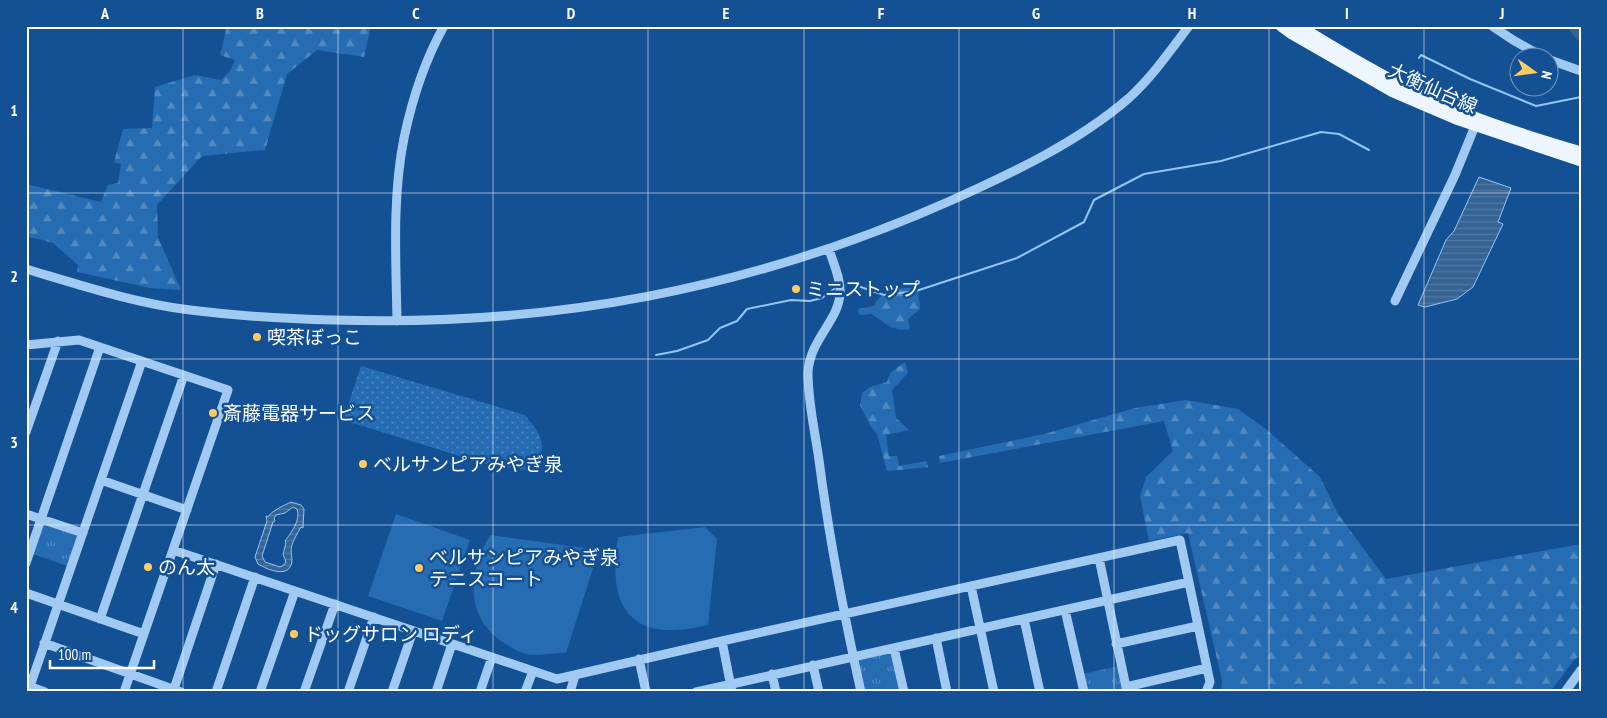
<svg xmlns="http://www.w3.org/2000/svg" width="1607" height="718" font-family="'PT Sans Narrow','Noto Sans JP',sans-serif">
  <defs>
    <pattern id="grass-dots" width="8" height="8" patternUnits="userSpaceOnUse" patternTransform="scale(1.25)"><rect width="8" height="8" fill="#256cb3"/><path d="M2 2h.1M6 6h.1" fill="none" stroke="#5189c2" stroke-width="1.8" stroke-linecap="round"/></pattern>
    <pattern id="forest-firs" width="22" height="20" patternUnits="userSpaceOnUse" patternTransform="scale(1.25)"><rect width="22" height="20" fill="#256cb3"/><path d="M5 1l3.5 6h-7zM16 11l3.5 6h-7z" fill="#5189c2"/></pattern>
    <pattern id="park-tufts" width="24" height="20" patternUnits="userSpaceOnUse" patternTransform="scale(1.25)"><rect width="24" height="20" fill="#256cb3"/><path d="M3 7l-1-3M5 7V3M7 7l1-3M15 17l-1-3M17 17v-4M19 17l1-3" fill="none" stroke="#5189c2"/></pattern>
    <pattern id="water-rules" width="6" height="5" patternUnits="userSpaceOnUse" patternTransform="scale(1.25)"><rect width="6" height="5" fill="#356394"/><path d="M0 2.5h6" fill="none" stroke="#537aa4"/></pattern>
  </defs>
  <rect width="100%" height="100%" fill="#135194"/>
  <path fill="url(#grass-dots)" d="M361 366 525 415C543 438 545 439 538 468L533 471 489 465 343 420Z"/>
  <path fill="url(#forest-firs)" d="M227 26H371L364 57 317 50 287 74 265 150 202 156 157 205 158 237 181 290 150 288 77 272 78 265 53 243 26 236V184L101 202 108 185 118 183 121 164 114 162 123 129 152 128 155 87 195 75 221 80 230 71 235 60 220 55Z
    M904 288H918L920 309 908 319 910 329C895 333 883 322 872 314L859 315 858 309 874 306C879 294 892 290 904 288Z
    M905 362 908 373 892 390 896 418 909 430 886 435 889 456H897L899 466 926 461 928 467 887 471 877 434 871 427 860 405 862 393 870 387 887 382 890 373Z
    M1186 400 1238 409 1267 430 1320 477 1338 514 1386 579 1581 544V656L1575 659 1550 692H1221L1222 681 1188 533 1149 541 1140 496 1146 477 1173 451 1164 421 940 463 939 456 1044 434 1135 408Z"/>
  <path fill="url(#park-tufts)" d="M44 524 77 536 67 566 34 554Z
    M889 652 893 654 901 692H864L859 660Z
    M1118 666 1123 692H1087L1083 674Z"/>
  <path fill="#256cb3" d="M396 514 470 540 442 621 368 596Z
    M705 527 717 539 708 625C633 644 606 610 618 537Z
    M490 535 585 548 595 562 566 653C555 653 543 655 532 655 523 654 511 648 504 643 463 616 469 572 490 535Z"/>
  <path fill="url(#water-rules)" stroke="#93c5f5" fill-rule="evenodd" d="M1479 177 1511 188 1498 222 1503 224 1473 287 1457 299 1425 307 1418 305 1446 240 1454 231Z
    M291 502 301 505 304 509 303 527V528L301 527C298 533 294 538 292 545 290 551 292 555 292 561 290 579 268 570 258 564L255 557 267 521 266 516 268 517C271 511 285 505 291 502ZM293 507 297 509C301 520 291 533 285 541L286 543 283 554 286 562 284 565 280 567 265 562 262 556 273 522 275 521 274 518 276 515 285 513Z"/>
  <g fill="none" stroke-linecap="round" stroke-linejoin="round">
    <path stroke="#93c5f5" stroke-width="2" d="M1419 58 1421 55 1470 79 1536 106 1581 97
      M846 285 849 283 884 295 916 291 1017 258 1084 222 1094 200 1144 174 1221 161 1321 132 1339 134 1369 150
      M656 355 677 351 708 340 720 328 737 321 747 309 791 300 810 301 822 298 834 289"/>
    <path stroke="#356394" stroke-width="12" d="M1574 26 1581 35"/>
    <path stroke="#a1caf2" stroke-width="9" d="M1492 26 1513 40 1545 58
      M1550 60 1581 71
      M829 249C833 263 841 279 840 293 839 321 809 340 808 373 808 402 815 432 819 460 829 538 844 615 861 692
      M26 269C80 285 134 303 190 310 238 316 286 319 334 320 550 327 752 289 950 201 1012 173 1077 143 1129 98 1152 77 1170 51 1189 26
      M1395 301 1455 175 1475 126
      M397 321C396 261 392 198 404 138 412 100 425 60 444 26
      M26 345 79 340 228 390 124 692
      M26 432 58 341
      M101 480 187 510
      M26 514 83 533
      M173 550 557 679 722 641 1180 540 1210 682 1206 692
      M1099 558 1127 692
      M26 563 100 347
      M971 586 994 692
      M26 593 144 634
      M1065 610 1084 692
      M100 619 184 375
      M1024 619 1040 692
      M936 638 947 692
      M722 641 732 692
      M44 643 181 692
      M1116 644 1198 626
      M894 648 904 692
      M639 659 646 692
      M813 665 819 692
      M772 674 776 692
      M26 685 45 692
      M1126 687 1207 668
      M174 689 216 564
      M28 692 142 361
      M216 692 255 577
      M260 692 295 591
      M304 692 335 604
      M348 692 374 617
      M392 692 413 631
      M436 692 452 644
      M480 692 492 657
      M525 692 533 671
      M570 692 575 676
      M696 692 1189 582
      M1565 692 1581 670"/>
    <path stroke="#edf5ff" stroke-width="11" d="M1281 26 1292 34 1393 92 1456 119 1581 161
      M1299 26C1328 44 1358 62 1388 78 1448 111 1516 133 1581 152"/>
  </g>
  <path fill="none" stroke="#fff" stroke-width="1" stroke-opacity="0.55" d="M183 26V692M338 26V692M493 26V692M648 26V692M804 26V692M959 26V692M1114 26V692M1269 26V692M1424 26V692M26 193H1581M26 359H1581M26 525H1581"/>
  <g fill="#ffcb63" stroke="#135194" stroke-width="2">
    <circle cx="796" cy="289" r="5"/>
    <circle cx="257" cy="337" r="5"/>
    <circle cx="213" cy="413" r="5"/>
    <circle cx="363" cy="464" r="5"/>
    <circle cx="148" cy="567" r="5"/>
    <circle cx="419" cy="568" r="5"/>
    <circle cx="294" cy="634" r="5"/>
  </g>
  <g text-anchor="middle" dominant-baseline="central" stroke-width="5" stroke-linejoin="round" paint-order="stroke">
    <g font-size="19" fill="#fff" stroke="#135194">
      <text transform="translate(1433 88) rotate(24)">大衡仙台線</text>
    </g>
    <g font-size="19" fill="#fff" stroke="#135194" text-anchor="start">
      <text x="806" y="289">ミニストップ</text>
      <text x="267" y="337">喫茶ぼっこ</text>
      <text x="223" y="413">斎藤電器サービス</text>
      <text x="373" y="464">ベルサンピアみやぎ泉</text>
      <text x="429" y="557">ベルサンピアみやぎ泉<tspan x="429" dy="22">テニスコート</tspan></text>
      <text x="158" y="567">のん太</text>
      <text x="304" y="634">ドッグサロン ロディ</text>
    </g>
  </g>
  <rect width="1607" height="718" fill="none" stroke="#135194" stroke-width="55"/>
  <g transform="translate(1534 72) rotate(104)"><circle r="24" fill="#135194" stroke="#7197bf"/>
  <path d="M0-4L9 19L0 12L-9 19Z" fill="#ffcb63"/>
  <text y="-8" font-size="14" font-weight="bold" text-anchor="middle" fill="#ffffff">N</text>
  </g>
  <path d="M50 660v8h104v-8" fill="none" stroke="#ffffff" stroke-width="2.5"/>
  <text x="58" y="660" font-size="15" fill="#ffffff" stroke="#135194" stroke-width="4" paint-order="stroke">100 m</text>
  <rect x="28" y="28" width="1552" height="662" fill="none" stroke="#fff" stroke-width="2"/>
  <g font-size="16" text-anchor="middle" font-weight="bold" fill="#fff">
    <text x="105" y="19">A</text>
    <text x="260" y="19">B</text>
    <text x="416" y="19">C</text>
    <text x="571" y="19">D</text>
    <text x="726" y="19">E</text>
    <text x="881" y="19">F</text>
    <text x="1036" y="19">G</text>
    <text x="1192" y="19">H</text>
    <text x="1347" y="19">I</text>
    <text x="1502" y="19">J</text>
    <text x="14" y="116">1</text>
    <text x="14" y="282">2</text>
    <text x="14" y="448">3</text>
    <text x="14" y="613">4</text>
  </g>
</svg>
